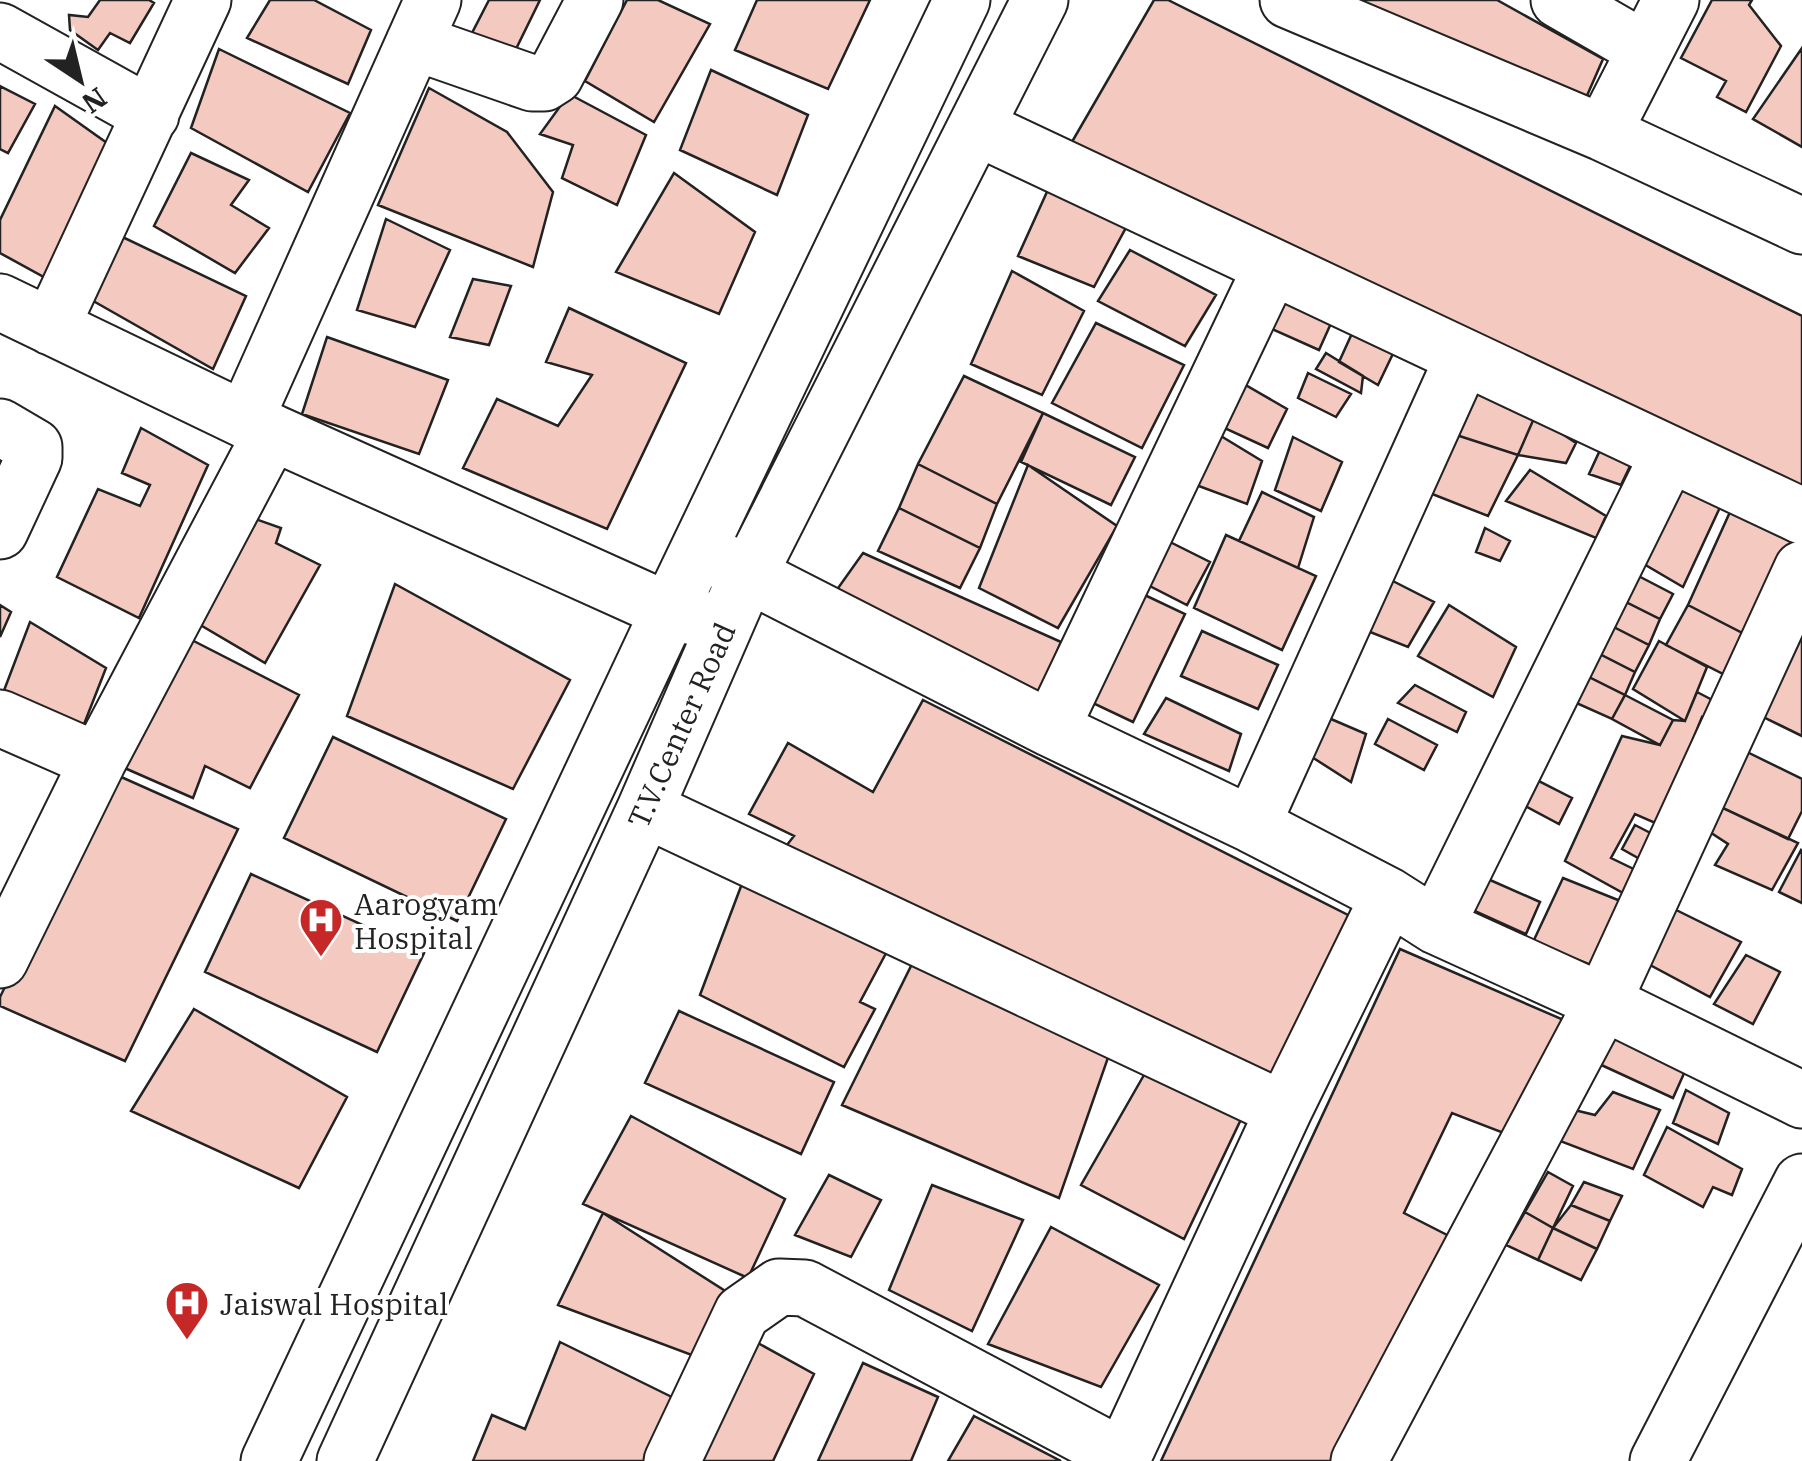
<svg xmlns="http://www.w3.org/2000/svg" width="1802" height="1461" font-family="'IBM Plex Serif',serif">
  <rect width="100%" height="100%" fill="#fff"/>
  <path fill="#f3c9c0" stroke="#222" stroke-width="2.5" d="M100 0H149L154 3 130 43 110 33 98 50 70 30 69 15 88 17Z
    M270 0H314L371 30 348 84 247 38Z
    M489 0H540L514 53 472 33Z
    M627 0H658L710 24 654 122 585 81Z
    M757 0H870L828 89 735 50Z
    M1154 0H1168L1802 316V492L1069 147Z
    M1335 0H1497L1603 59 1582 107Z
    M1712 0H1752L1749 5 1781 46 1746 112 1717 97 1726 81 1681 58Z
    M1802 48V147L1753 119Z
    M219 49 350 113 308 192 191 128Z
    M711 70 808 115 777 195 680 150Z
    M0 86 35 104 8 153 0 149Z
    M429 88 507 132 553 192 533 267 378 205Z
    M569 94 646 135 617 205 562 178 573 145 540 134Z
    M55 106 121 153 53 282 0 253V220Z
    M191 153 249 180 231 205 269 228 235 273 154 226Z
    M674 173 755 232 719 314 616 272Z
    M1051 183 1129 222 1094 287 1018 256Z
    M386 219 450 250 415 327 357 310Z
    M112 232 246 296 213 369 88 298Z
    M1130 250 1216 295 1185 346 1098 301Z
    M1012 271 1084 311 1042 395 971 364Z
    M473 279 511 286 489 345 450 337Z
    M1273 283 1337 310 1319 350 1254 321Z
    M569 308 686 363 607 529 463 468 497 399 558 426 592 375 546 362Z
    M1359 318 1400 339 1378 385 1339 362Z
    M1096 323 1184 365 1142 448 1052 403Z
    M327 337 448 380 419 454 302 414Z
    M1326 353 1363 376 1361 393 1316 369Z
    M1308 373 1351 394 1336 417 1298 398Z
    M964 376 1043 413 997 504 918 464Z
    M1230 376 1287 409 1268 448 1209 421Z
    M1467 385 1535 416 1518 455 1444 431Z
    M1043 413 1135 457 1111 505 1021 462Z
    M1535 416 1576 443 1566 463 1518 455Z
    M141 428 208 465 139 618 57 577 98 489 140 506 150 485 122 473Z
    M1211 430 1262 461 1247 504 1188 482Z
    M1444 431 1518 455 1488 516 1417 488Z
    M1293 437 1342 462 1321 511 1275 490Z
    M1601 448 1632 462 1621 485 1589 474Z
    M918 464 997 504 980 548 899 508Z
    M1028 465 1117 526 1058 628 979 588Z
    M1530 470 1606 516 1596 538 1506 501Z
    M1670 483 1722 503 1683 587 1637 560Z
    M1262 492 1314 517 1298 568 1239 541Z
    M899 508 980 548 960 588 878 551Z
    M1730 512 1798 545 1758 641 1688 605Z
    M247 516 281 528 276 543 320 565 265 663 197 623Z
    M1485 528 1510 541 1500 561 1476 552Z
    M1226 535 1316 576 1282 650 1194 608Z
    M1160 537 1210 562 1187 605 1138 580Z
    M863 553 1061 642 1038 697 831 598Z
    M1625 569 1673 594 1660 619 1610 594Z
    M1381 575 1434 602 1408 647 1360 628Z
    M395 584 570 680 513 789 347 716Z
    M1132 589 1185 614 1133 722 1080 697Z
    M1610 594 1660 619 1649 645 1600 620Z
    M0 605 11 612 0 637Z
    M1449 605 1516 647 1493 697 1418 656Z
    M1688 605 1758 641 1737 681 1666 645Z
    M1802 606V736L1755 713Z
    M1600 620 1649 645 1635 672 1586 647Z
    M30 622 106 668 79 737 0 701Z
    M1202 631 1278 665 1258 709 1181 676Z
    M182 635 299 695 250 788 205 766 193 798 120 766Z
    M1659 641 1707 667 1685 721 1633 689Z
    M1586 647 1635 672 1625 695 1573 669Z
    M1573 669 1625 695 1612 719 1563 697Z
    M1415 685 1466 712 1457 732 1398 703Z
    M1697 692 1720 704 1713 723 1702 717 1676 781 1669 829 1635 814 1611 858 1646 875 1634 899 1565 861 1622 736 1660 745 1673 720 1685 721Z
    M1625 695 1673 720 1660 745 1612 719Z
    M1166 698 1241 734 1229 771 1144 734Z
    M923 700 1352 917 1275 1080 783 850 794 836 749 814 788 743 873 792Z
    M1317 713 1366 734 1351 782 1304 752Z
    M1388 719 1437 745 1424 770 1375 744Z
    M333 737 506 819 457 921 284 838Z
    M1739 748 1802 779V811L1788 839 1710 802Z
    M110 772 238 829 125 1061 0 1006V997Z
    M1523 773 1572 798 1559 824 1510 798Z
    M1710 802 1798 843 1772 890 1715 865 1728 844 1702 827Z
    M1635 825 1660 838 1647 863 1622 849Z
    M1801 850 1802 851V903L1779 892Z
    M251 874 424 953 377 1052 205 972Z
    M1481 876 1540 902 1526 934 1468 908Z
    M1563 878 1628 904 1601 969 1533 942Z
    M743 881 892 942 860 1002 875 1009 844 1067 700 995Z
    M1664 904 1741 942 1710 997 1637 958Z
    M1400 949 1566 1021 1514 1137 1452 1113 1404 1213 1453 1238 1337 1461H1161Z
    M1746 955 1780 972 1753 1024 1714 1004Z
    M916 956 1110 1052 1059 1198 842 1105Z
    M194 1009 347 1097 299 1188 131 1111Z
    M679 1011 834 1082 801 1154 645 1083Z
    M1611 1026 1690 1060 1673 1098 1597 1063Z
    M1148 1068 1244 1113 1184 1239 1081 1185Z
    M1686 1090 1729 1113 1718 1144 1673 1123Z
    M1613 1092 1660 1110 1633 1169 1547 1136 1566 1108 1595 1115Z
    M631 1116 785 1199 748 1278 583 1204Z
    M1667 1127 1742 1169 1732 1195 1713 1187 1703 1207 1644 1175Z
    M1548 1172 1573 1186 1553 1228 1525 1212Z
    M829 1175 881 1200 851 1257 795 1235Z
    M1584 1182 1622 1196 1610 1221 1571 1205Z
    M932 1185 1023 1220 972 1331 889 1290Z
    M1571 1205 1610 1221 1597 1249 1553 1228Z
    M1525 1212 1553 1228 1538 1260 1506 1245Z
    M603 1213 730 1294 697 1357 558 1305Z
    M1051 1227 1159 1285 1101 1387 988 1344Z
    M1553 1228 1597 1249 1581 1280 1538 1260Z
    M747 1337 814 1374 773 1461H692Z
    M560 1342 682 1402 659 1461H473L492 1415 525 1429Z
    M863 1363 938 1397 911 1461H818Z
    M974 1416 1061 1461H948Z"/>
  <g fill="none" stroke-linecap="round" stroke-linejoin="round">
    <defs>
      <path id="minor" d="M1288 0 1603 133 1802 226
        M1559 0 1644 49
        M0 31 151 115
        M414 42 532 83H544L555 76 595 0
        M976 127 1802 516
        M1603 133 1671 0
        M0 302 245 420 669 611 702 619
        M51 327 203 0
        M245 420 433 0
        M0 427 34 447V458L0 531
        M718 559 1051 729 1252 825 1389 896 1436 926 1603 1002 1802 1100
        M0 718 98 761
        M1051 729 1271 268
        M645 809 1284 1110
        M1252 825 1463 358
        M1436 926 1669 454
        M0 960 98 761 272 432
        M269 1461 669 611 962 0
        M345 1461 645 809 736 600 1040 0
        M672 1461 742 1313 779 1287 805 1288 1123 1457
        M1121 1461 1284 1110 1389 896
        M1359 1461 1603 1002 1802 569
        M1658 1461 1802 1182"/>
    </defs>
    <use href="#minor" stroke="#222" stroke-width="59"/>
    <use href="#minor" stroke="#fff" stroke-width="55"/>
  </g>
  <defs>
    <symbol id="hospital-pin" viewBox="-11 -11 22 30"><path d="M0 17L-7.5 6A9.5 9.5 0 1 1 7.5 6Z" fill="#c62828" stroke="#fff"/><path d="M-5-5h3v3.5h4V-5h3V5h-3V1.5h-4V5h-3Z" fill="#fff"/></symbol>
  </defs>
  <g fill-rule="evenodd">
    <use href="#hospital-pin" x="296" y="895" width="50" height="68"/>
    <use href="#hospital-pin" x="162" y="1278" width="50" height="68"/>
  </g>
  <g text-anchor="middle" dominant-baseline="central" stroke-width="8" stroke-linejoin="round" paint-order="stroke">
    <g font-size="30" fill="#222" stroke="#fff">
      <text transform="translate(681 725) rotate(-66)">T.V.Center Road</text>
    </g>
    <g font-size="30" fill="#222" stroke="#fff" text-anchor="start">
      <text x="354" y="903">Aarogyam<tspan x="354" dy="34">Hospital</tspan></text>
      <text x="220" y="1303">Jaiswal Hospital</text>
    </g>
  </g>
  <g transform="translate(80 80) rotate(145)" stroke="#ffffff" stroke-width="8" paint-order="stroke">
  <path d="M0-8L18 38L0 25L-18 38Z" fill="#222222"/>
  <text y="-15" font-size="28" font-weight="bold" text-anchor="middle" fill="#222222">N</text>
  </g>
</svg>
